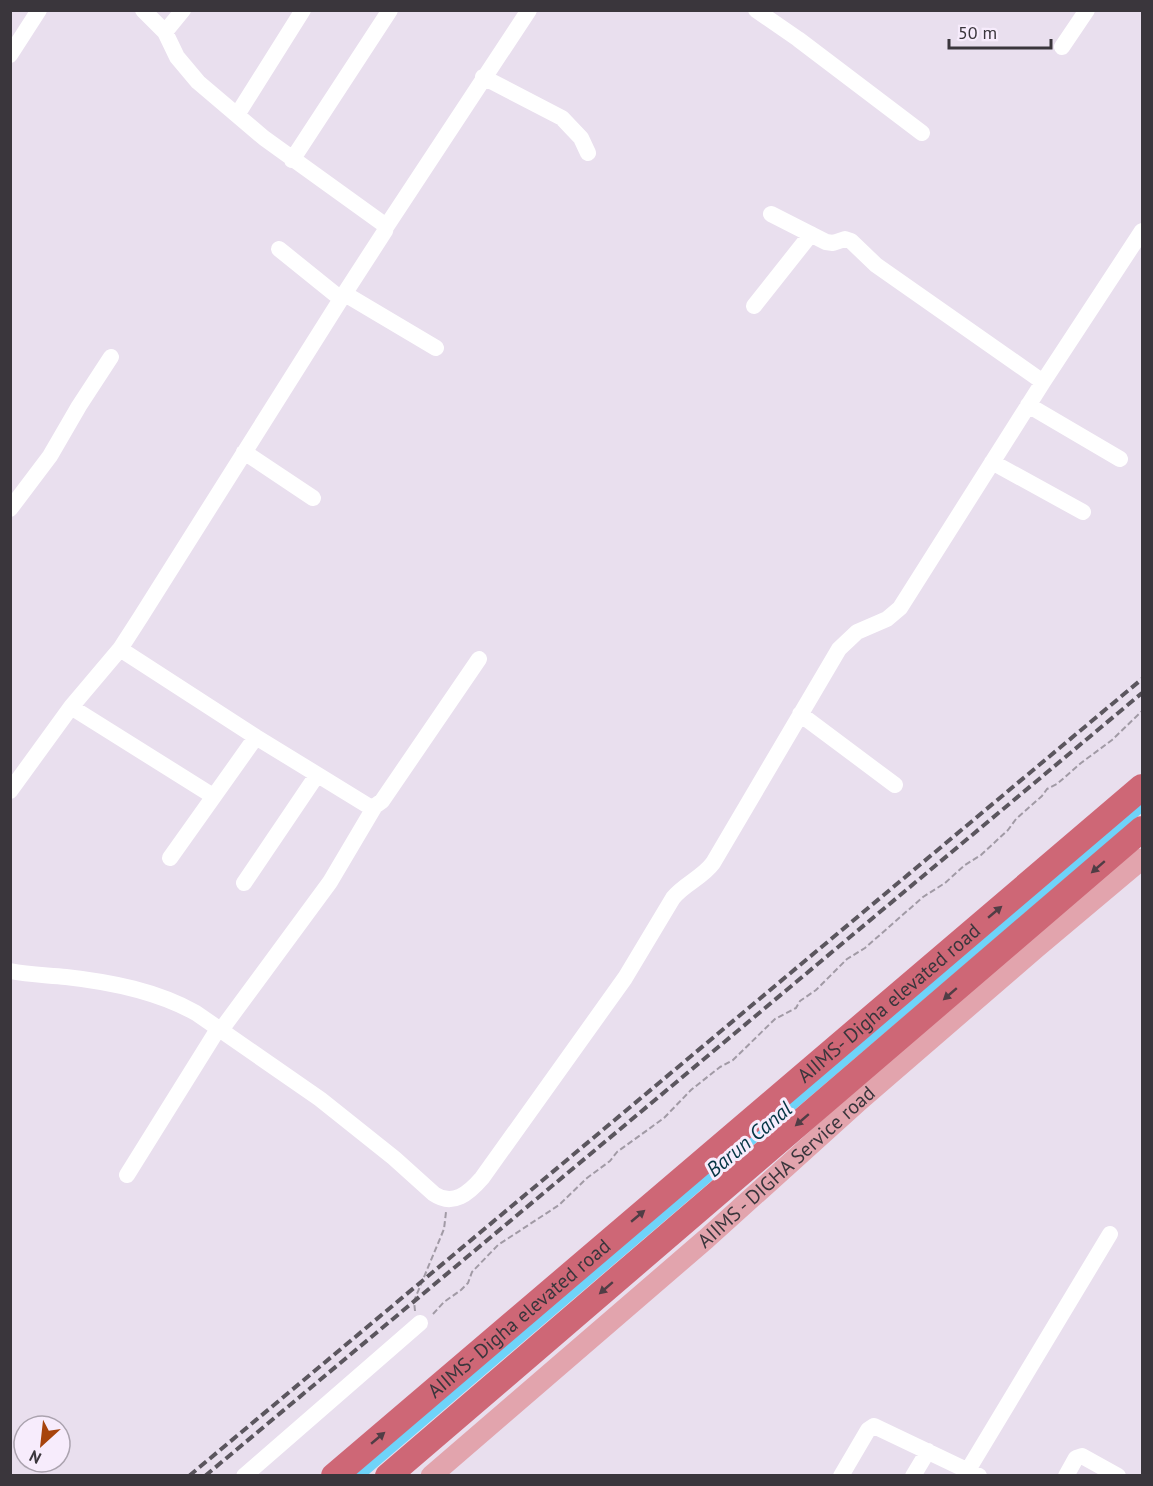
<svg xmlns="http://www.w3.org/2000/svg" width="1153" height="1486" font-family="'PT Sans',sans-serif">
  <rect width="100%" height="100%" fill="#e9dfee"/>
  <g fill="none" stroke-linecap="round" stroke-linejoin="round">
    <path stroke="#6fd3f9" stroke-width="15" d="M355 1476 1142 803"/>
    <path stroke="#a19aa5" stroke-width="2" stroke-dasharray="6 3" stroke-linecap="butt" d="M415 1311 414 1301 444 1229 446 1212
      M433 1314 444 1302 461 1290 468 1283 472 1272 498 1245 559 1205 587 1178 610 1161 617 1152 664 1118 691 1090 720 1067 733 1060 775 1019 796 1008 800 1001 816 990 847 959 865 948 923 897 945 883 965 865 981 855 1008 830 1016 819 1042 796 1047 789 1057 784 1081 763 1112 740 1142 711"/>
    <path stroke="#fff" stroke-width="16" d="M756 10 798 39 922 133
      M165 32 183 10
      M1062 47 1087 10
      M10 55 39 10
      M483 77 562 118 581 138 588 153
      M237 115 303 10
      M292 160 390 10
      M771 214 826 242 833 243 845 239 851 241 876 265 1043 382
      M386 227 529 10
      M279 249 341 299
      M345 294 436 348
      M754 306 811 234
      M1028 405 1120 459
      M244 452 313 498
      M992 462 1083 512
      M10 509 50 456 79 406 111 357
      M120 649 256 737 370 807 375 806 382 801 479 659
      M71 707 213 796
      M800 714 895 785
      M10 791 71 707 120 649 140 618 341 299 385 231 386 227 382 223 264 138 198 82 177 57 165 32 143 10
      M170 858 256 737
      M244 883 317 775
      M10 971C29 975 48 975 66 977 111 982 157 991 196 1013L320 1099 394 1158 434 1194C453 1207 469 1193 482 1178L625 978 673 898C684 884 702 878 713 863L839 649 857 632 887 619 900 608 1043 382 1142 231
      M221 1030 330 882 375 806
      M127 1175 218 1029
      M968 1470 1110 1234
      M244 1476 420 1323
      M841 1476 868 1430 874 1426 979 1476
      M913 1476 928 1451
      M1066 1476 1076 1458 1082 1456 1118 1476"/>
    <path stroke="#e2a4ad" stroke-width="21" id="s1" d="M431 1476 706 1239 859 1101 1036 948 1142 859"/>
    <g stroke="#ce6776" stroke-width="26">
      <path id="s2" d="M334 1476 1142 787"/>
      <path d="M388 1476 1142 829"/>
    </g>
    <path stroke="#5b565e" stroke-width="4" stroke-dasharray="9 4.5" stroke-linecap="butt" d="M189 1476 1142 679
      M205 1476 1142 693"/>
  </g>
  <defs><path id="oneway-solid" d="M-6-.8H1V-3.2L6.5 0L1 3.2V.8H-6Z" transform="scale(1.5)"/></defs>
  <g fill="#503d45">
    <use href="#oneway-solid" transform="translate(1098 867) rotate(139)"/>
    <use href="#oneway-solid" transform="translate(995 912) rotate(-40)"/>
    <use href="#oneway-solid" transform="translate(950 994) rotate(139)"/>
    <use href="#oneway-solid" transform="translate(802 1120) rotate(139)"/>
    <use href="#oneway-solid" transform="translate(638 1216) rotate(-40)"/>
    <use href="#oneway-solid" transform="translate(606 1288) rotate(139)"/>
    <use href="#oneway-solid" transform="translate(378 1438) rotate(-40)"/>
  </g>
  <g text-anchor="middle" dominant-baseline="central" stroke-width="6" stroke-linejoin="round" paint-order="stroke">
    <g font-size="20" fill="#3a363c" stroke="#f7ecfc">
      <text stroke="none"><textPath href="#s2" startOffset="729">AIIMS- Digha elevated road</textPath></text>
      <text stroke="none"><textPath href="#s1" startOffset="471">AIIMS - DIGHA Service road</textPath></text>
      <text stroke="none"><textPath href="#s2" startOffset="243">AIIMS- Digha elevated road</textPath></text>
    </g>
    <g font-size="21" font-style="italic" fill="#053544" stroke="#f7ecfc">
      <text transform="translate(749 1139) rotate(-40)">Barun Canal</text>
    </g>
  </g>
  <rect width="1153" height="1486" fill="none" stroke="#3a363c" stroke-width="24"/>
  <g transform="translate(42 1444) rotate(207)"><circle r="28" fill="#f7ecfc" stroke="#aba3af" stroke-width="1.5"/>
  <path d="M0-4.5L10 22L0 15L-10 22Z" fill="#a7440c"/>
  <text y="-9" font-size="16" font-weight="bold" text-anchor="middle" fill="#3a363c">N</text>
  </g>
  <path d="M949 39v9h102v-9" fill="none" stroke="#3a363c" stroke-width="3"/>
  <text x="958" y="39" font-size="18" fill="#3a363c" stroke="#f7ecfc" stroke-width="4.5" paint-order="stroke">50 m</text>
</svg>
